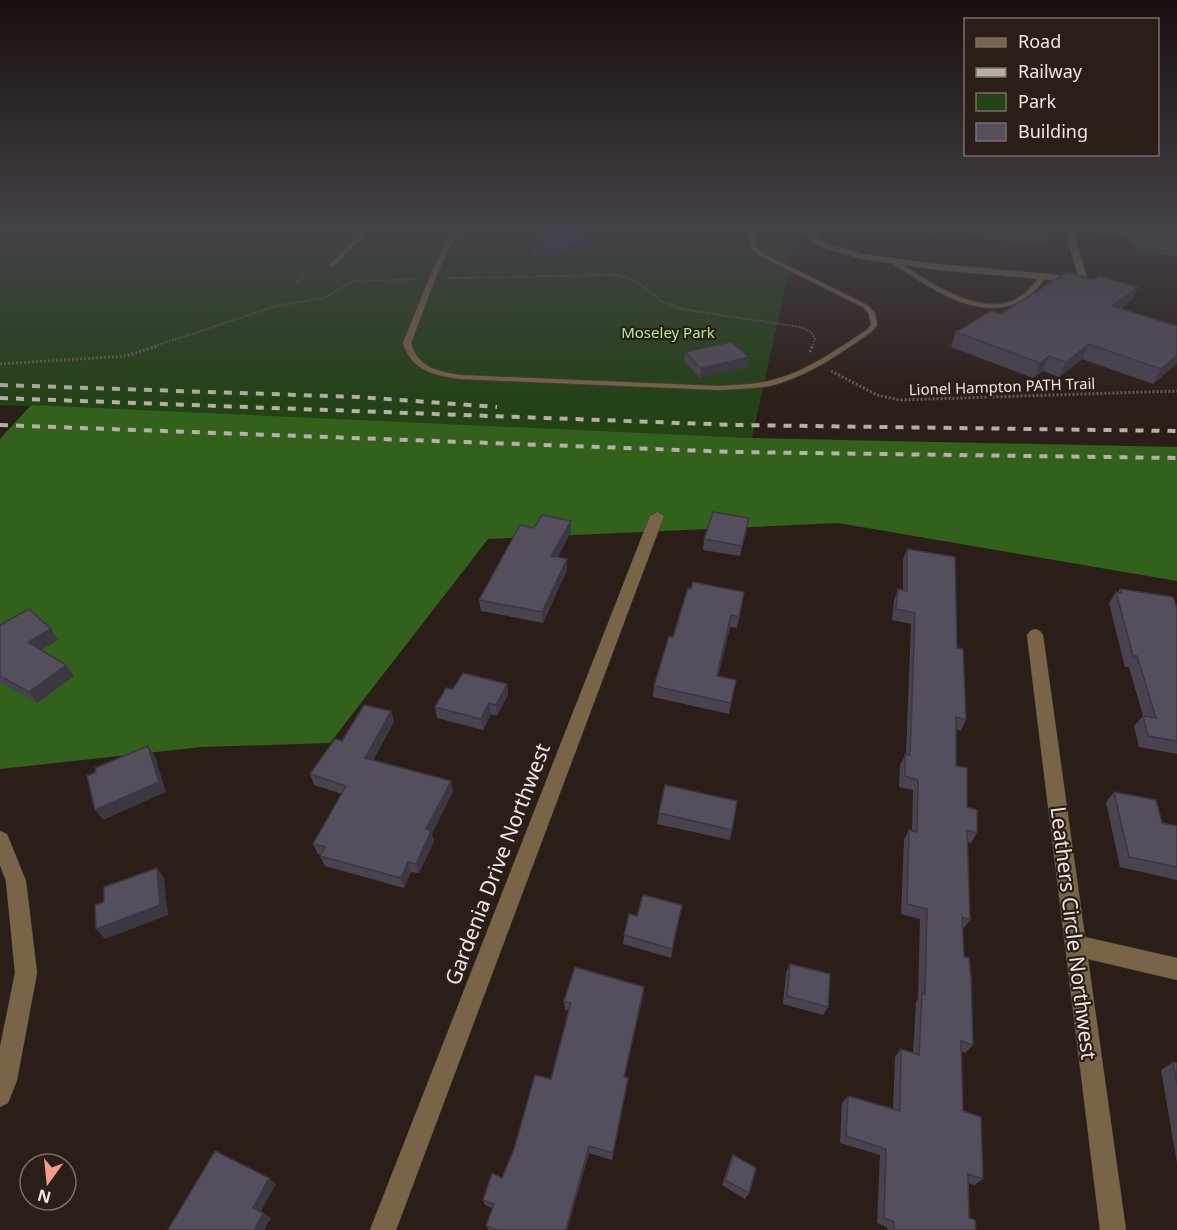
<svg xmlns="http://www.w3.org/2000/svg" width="1177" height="1230" font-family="'Noto Sans',sans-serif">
  <rect width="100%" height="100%" fill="#2b1e18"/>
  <path fill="#234216" d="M0 229H798L752 438 0 405Z"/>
  <path fill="#32611c" d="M31 405 752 438 1177 447V581L838 523 488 539 330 743 202 747 0 769V439Z"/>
  <path fill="#274483" d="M538 231 586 235 580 245 569 244 567 246 570 253 533 256 529 245 551 243 532 240Z"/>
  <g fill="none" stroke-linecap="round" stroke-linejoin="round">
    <defs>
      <path id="service" d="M117 229H123L124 230 121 232Z
        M365 229H371L334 266H330V264Z
        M453 229H459L439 269 411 343C418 368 437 371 460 375L718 386C735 385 752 385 769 381 805 373 836 350 867 330L871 325 869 314 863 307 758 255 751 247 749 238 755 229H761L755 238 757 247 762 253 867 305 875 313 877 325 871 332C839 354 807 377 769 386 752 389 735 389 718 390L460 379C434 375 412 371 403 343L433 269Z
        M889 259H893C926 279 986 325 1024 294 1030 289 1035 282 1040 277L1045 278C1040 285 1033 294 1026 298 980 327 927 285 889 261Z"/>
      <path id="minor" d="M800 229H808L826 243 863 254 938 264 1072 276 1078 275 1064 229H1096L1177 237V241L1073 231 1087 276 1072 282 938 270 862 259 820 247 809 240Z
        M657 512 664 516 396 1230H370L650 516Z
        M1035 629 1040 631 1043 635 1085 937 1177 958V980L1088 959 1126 1230H1100L1027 635 1030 631Z
        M0 831 7 834 26 881 37 973 17 1080 8 1103 0 1107V1047L15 973 6 881 0 865Z"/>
    </defs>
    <use href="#service" stroke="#473a34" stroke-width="2"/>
    <use href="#minor" stroke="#473a34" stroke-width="1"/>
    <path stroke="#675b56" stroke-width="2" stroke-dasharray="1.5 1.5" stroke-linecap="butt" d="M449 278 619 275 636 281 661 301 681 309 800 327 811 332 815 339 812 347
      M296 283 302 278 303 273
      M152 347 276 306 324 298 353 281 417 279"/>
    <path stroke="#675b56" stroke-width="3" stroke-dasharray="2 2" stroke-linecap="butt" d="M810 352 812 346
      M0 364 126 356 157 346
      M831 371 877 395 899 400 1177 391"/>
    <use href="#service" fill="#786547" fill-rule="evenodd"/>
    <use href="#minor" fill="#786547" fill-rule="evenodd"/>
    <path stroke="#b7ada9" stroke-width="4" stroke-dasharray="8 8" stroke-linecap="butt" d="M0 385 359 397 497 407
      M0 398 736 425 1177 431
      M0 425 735 452 1177 458"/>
  </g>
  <path fill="#49434f" d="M890 229H1045L1047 236 1044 244 984 239V236L940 231 939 235Z
    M1126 229H1177V256L1138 253 1131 239 1135 231 1126 230Z
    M1131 301 1121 309 1177 326V363L1153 384 1082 359 1059 377 1043 371 1033 378 951 347 956 332 1001 314Z
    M685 352 749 357 747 367 700 378 684 361Z
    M749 518 740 556 703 550 704 539Z
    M571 521V532L557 558 567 559V570L543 623 481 611 479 600 534 528Z
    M907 549 957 648 966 720 961 731 956 729V766L967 807 977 833 971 843 967 842 970 920 963 929H962L964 957 973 1045 965 1053 961 1051 963 1111 983 1179 974 1185 969 1183V1218L976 1230H887V1227L877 1223 880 1155 840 1143 842 1103 848 1096 893 1109 895 1057 901 1049 913 1053 916 1002 918 999 920 919 901 914 904 840 909 830 912 831 913 790 899 787 900 765 906 754 911 624 892 620 894 600 898 589 903 590V560Z
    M691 589 744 592 737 628 730 627 718 677 736 680 729 714 653 697 654 686Z
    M1120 589 1177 608V754L1139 747 1134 726 1143 716 1129 667H1125L1109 603 1116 592H1118Z
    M0 625 58 640 41 650 74 676 37 703 0 682Z
    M507 684 508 695 497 716 491 714 483 730 437 718 435 707 453 689Z
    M391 711 394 722 373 760 453 791 432 834 434 841 419 873 411 872 404 888 325 866 320 856 321 855 318 854 313 844 342 794 314 785 310 774 342 741Z
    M1114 792 1162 823 1177 826V880L1120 867 1106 802Z
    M659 813 732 830 730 840 657 824Z
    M682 905 671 958 623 944 624 935Z
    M790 964 828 1007 823 1015 783 1004 786 973Z
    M643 996 624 1077 627 1085 612 1160 589 1153 567 1230H489L486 1226 492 1208 485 1205 483 1200 502 1178 551 1079 569 1011 565 1010 564 1001Z
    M1173 1062 1177 1063V1163L1161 1070Z
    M733 1155 749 1193 745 1199 722 1185 730 1161Z"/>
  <path fill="#3c3740" d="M1138 287 1131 301 1106 320 1112 306Z
    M1089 344 1082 359 1059 377 1066 362Z
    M1177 355V363L1153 384 1161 369Z
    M1049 356 1043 371 1033 378 1040 363Z
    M749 357 747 367 700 378 701 368Z
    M571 521V532L551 567V556Z
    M567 559V570L543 623 542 612Z
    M731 615 730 627 715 687 717 676Z
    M51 629 58 640 36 653 28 642Z
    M66 665 74 676 37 703 29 692Z
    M507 684 508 695 497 716 496 705Z
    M489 703 491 714 483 730 481 719Z
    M391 711 394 722 368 769 365 758Z
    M148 746 155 756 166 792 103 820 95 810Z
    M451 781 453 791 432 834 434 841 419 873 416 864 426 829Z
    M408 862 411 872 404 888 401 878Z
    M157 868 164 878 168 915 105 939 96 929Z
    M644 987 643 996 623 1084 624 1077Z
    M628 1078 627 1085 612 1160 613 1153Z
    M589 1146V1153L567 1230H566Z
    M269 1178 276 1184 260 1213 253 1208Z
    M263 1213 271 1218 264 1230H254Z"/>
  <path fill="#554e5c" stroke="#3c3740" stroke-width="1.5" d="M987 229H1045L1047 236 987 230Z
    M1135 230 1177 234V247L1142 244Z
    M1067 272 1093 280 1099 276 1138 287 1112 306 1177 326V355L1161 369 1089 344 1066 362 1049 356 1040 363 956 332 991 311 1001 314Z
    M731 342 749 357 701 368 685 352Z
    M713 512 749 518 742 546 704 539Z
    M542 515 571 521 551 556 567 559 542 612 479 600 520 525 534 528Z
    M907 549 955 557 957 648 963 649 966 720 956 717V766L967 768V807L977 810V833L967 830 970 920 962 917 964 957 969 958 971 978 973 1045 961 1041 963 1111 981 1117 983 1179 968 1174 969 1218 975 1220 976 1230H894V1222L884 1218 886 1149 846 1136 848 1096 900 1111 901 1049 919 1055 922 993 925 994 927 909 907 904 909 830 917 832 918 780 905 776V754L910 755 915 613 896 609 898 589 907 591Z
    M693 582 744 592 739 617 731 615 717 676 736 680 731 703 654 686 669 636 673 637 688 588 691 589Z
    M1120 589 1173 597 1177 608V741L1148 736 1143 716 1156 718 1137 656H1133L1116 592 1122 593Z
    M29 609 51 629 28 642 66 665 29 692 0 676V625Z
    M463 673 507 684 496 705 489 703 481 719 435 707 446 688 453 689Z
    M364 705 391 711 365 758 451 781 426 829 431 831 416 864 408 862 401 878 320 856 325 847 313 844 346 786 310 774 335 739 342 741Z
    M148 746 159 782 95 810 87 776 96 772 95 768Z
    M665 785 737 801 732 830 659 813Z
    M1114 792 1156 800 1162 823 1177 826V867L1129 857Z
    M157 868 160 905 96 929 95 905 104 902V887Z
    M643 895 682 905 672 949 624 935 629 914 637 916Z
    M790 964 830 974 828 1007 787 996Z
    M575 967 644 987 624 1077 628 1078 613 1153 589 1146 566 1230H497L486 1226 494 1204 483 1200 492 1173 502 1178 514 1149 535 1075 551 1079 571 1003 564 1001Z
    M1173 1062 1177 1063V1084Z
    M215 1151 269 1178 253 1208 263 1213 254 1230H168Z
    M733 1155 756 1168 749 1193 725 1180Z"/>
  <linearGradient id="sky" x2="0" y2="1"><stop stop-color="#18100d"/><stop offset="0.57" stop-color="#444148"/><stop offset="1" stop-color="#444148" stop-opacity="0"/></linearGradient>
  <rect width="1177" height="401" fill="url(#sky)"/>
  <g text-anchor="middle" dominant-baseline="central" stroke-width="4.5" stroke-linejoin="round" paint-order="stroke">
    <g font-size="15" fill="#aaee8f" stroke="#2b1e18">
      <text x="668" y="332">Moseley Park</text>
    </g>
    <g font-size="15" fill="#f0e6e3" stroke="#2b1e18">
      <text transform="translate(1002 386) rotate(-2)">Lionel Hampton PATH Trail</text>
    </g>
    <g font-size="21" fill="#f0e6e3" stroke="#2b1e18">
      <text transform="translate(497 864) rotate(-69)">Gardenia Drive Northwest</text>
      <text transform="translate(1074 933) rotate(83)">Leathers Circle Northwest</text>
    </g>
  </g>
  <rect x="964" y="18" width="195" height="138" fill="#2b1e18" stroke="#7a6e69" stroke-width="1.5"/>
  <rect x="976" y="38" width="30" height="9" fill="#786547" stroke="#7a6e69" stroke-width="1.5"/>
  <text x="1018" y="48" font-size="18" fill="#f0e6e3">Road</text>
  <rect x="976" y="68" width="30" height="9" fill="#b7ada9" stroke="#7a6e69" stroke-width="1.5"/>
  <text x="1018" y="78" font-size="18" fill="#f0e6e3">Railway</text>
  <rect x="976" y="93" width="30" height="18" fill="#234216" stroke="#7a6e69" stroke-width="1.5"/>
  <text x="1018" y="108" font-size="18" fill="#f0e6e3">Park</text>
  <rect x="976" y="123" width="30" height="18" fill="#554e5c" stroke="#7a6e69" stroke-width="1.5"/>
  <text x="1018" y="138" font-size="18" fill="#f0e6e3">Building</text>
  <g transform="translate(48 1182) rotate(195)"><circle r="28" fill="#2b1e18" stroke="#7a6e69" stroke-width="1.5"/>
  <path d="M0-4.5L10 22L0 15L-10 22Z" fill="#f49d8c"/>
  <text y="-9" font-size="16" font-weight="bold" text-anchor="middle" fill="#f0e6e3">N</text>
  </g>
</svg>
